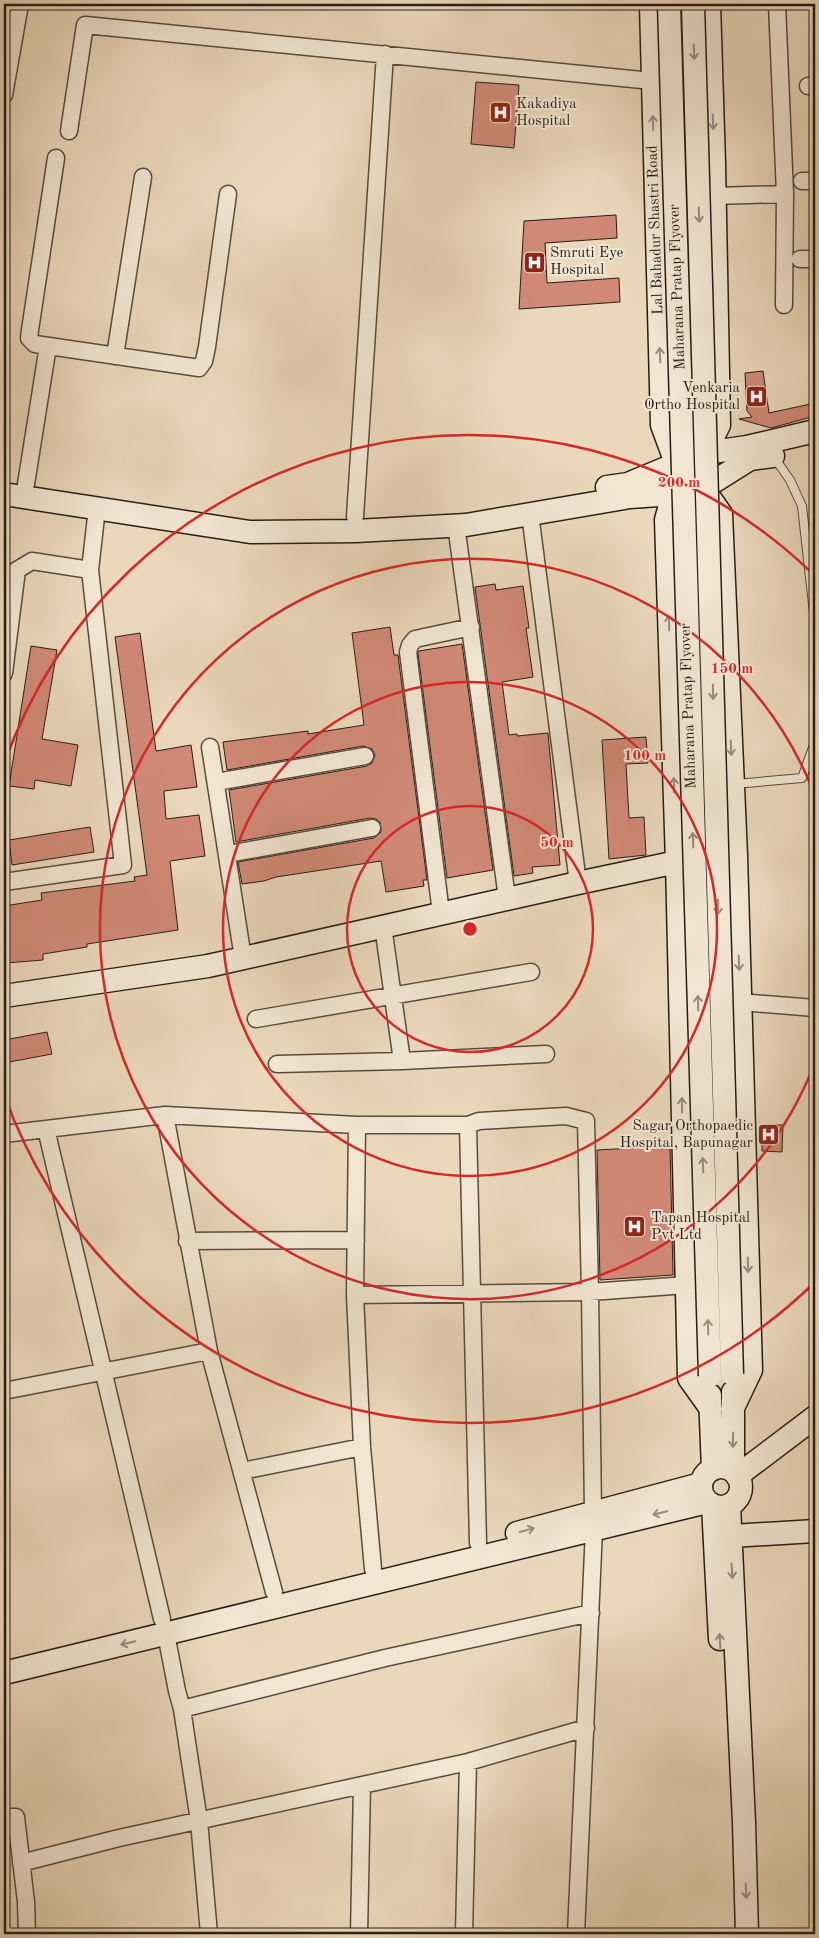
<svg xmlns="http://www.w3.org/2000/svg" width="819" height="1938" font-family="'Old Standard TT',serif">
  <rect width="100%" height="100%" fill="#ebd8bb"/>
  <filter id="stains"><feTurbulence type="fractalNoise" baseFrequency=".004" numOctaves="4"/><feColorMatrix values="0 0 0 0 .2 0 0 0 0 .09 0 0 0 0 .02 0 0 0 .5 -.17"/></filter>
  <radialGradient id="worn" r=".72"><stop offset=".6" stop-color="#630" stop-opacity="0"/><stop offset="1" stop-color="#630" stop-opacity=".3"/></radialGradient>
  <path fill="#d18977" stroke="#271e16" d="M476 82 519 85 514 148 471 144Z
    M616 215 617 238 545 243 547 283 619 278 620 302 519 309 524 221Z
    M763 371 769 413 815 403V416L771 428 739 419 752 417 747 411 745 373Z
    M495 584 496 590 523 586 529 628H526L533 677 502 682 509 735 517 734V736L548 733 560 865 532 867 533 873 514 876 475 587Z
    M390 627 394 655H398L427 880H423L424 886 386 892 381 861 276 877 264 881 242 884 238 862 374 838 381 832 380 822 376 819 370 818 236 842 229 790 367 766 372 763 375 755 372 749 363 746 227 770 223 742 308 731V734L364 725 352 633Z
    M140 633 156 751 191 745 197 787 164 791 166 819 199 815 205 856 170 861 178 930 87 944V947L43 954V960L6 963 4 906 42 900 41 893 135 881 134 877 147 875 115 637Z
    M462 644 493 870 447 878 418 653 419 651Z
    M31 646 57 650 42 739 78 745 71 786 35 780 34 789 9 786Z
    M646 737 648 763 626 764 629 818 644 817 646 855 609 859 602 740Z
    M90 827 94 852 12 865 9 840Z
    M47 1032 52 1054 4 1063V1040Z
    M762 1125H783L782 1152 762 1151Z
    M670 1146 673 1275 600 1280 597 1150Z"/>
  <g fill="none" stroke-linecap="round" stroke-linejoin="round">
    <defs>
      <path id="lane" d="M774 457 790 480 802 506 815 622
        M735 784 802 778 815 742"/>
      <path id="street" d="M777 4 785 194 784 305
        M808 86H815
        M4 95 20 4
        M69 131 85 25 652 81
        M56 158 30 330 29 338 35 344 199 368 204 361 207 347 228 194
        M802 181H815
        M714 196 785 194
        M800 259H815
        M115 356 143 177
        M26 484 48 346
        M530 514 578 883
        M355 517 385 54
        M456 525 507 898
        M4 673 17 570 32 561 90 570
        M210 747 243 958
        M216 782 365 756
        M228 854 372 828
        M4 882 123 865 90 570 97 508
        M441 913 408 652 410 645 415 639 471 627
        M383 926 402 1061
        M740 1002 815 1008
        M256 1019 531 972
        M277 1064 402 1061 546 1054
        M165 1115 357 1125H468L478 1543
        M357 1125 355 1295 362 1447 373 1569
        M468 1125 479 1121 566 1116 586 1121 590 1292 593 1512
        M46 1129 162 1619
        M4 1134 165 1115 209 1351
        M187 1241 356 1240
        M355 1295 590 1292 687 1285
        M4 1391 209 1351 274 1592
        M242 1471 362 1447
        M166 1634 177 1691 182 1709 199 1821 209 1934
        M182 1709 385 1658 591 1613
        M4 1817H16L26 1902 27 1934
        M21 1863 119 1838 468 1762 586 1728
        M359 1934 362 1785
        M464 1934 468 1762
        M576 1934 594 1529"/>
      <path id="secondary" d="M651 4 662 425 673 455
        M705 453 719 425 714 163 709 4
        M705 453 747 447 815 431
        M715 481 750 459 773 456
        M607 487 628 484 664 469
        M4 494 250 532 356 531 466 525 630 497 673 494 666 520 677 862 689 1378 711 1409
        M707 494 721 514 736 855 751 1370 733 1408
        M4 996 208 966 578 883 677 862
        M710 1395 713 1469
        M701 1487a20 20 0 1 1 40 0a20 20 0 1 1-40 0Z
        M733 1471V1392
        M737 1476 815 1417
        M713 1505 720 1639
        M729 1505 744 1822 747 1934
        M517 1533 701 1484
        M716 1537 815 1531
        M4 1673 707 1502"/>
    </defs>
    <use href="#lane" stroke="#584c3f" stroke-width="10"/>
    <use href="#street" stroke="#584c3f" stroke-width="19"/>
    <use href="#secondary" stroke="#271e16" stroke-width="25"/>
    <use href="#lane" stroke="#f2e6d3" stroke-width="8"/>
    <use href="#street" stroke="#f2e6d3" stroke-width="16"/>
    <use href="#secondary" stroke="#f2e6d3" stroke-width="22"/>
    <defs>
      <path id="secondary-bridge" d="M669 4 710 1376
        M693 4 732 1374"/>
    </defs>
    <use href="#secondary-bridge" stroke="#271e16" stroke-width="25" stroke-linecap="butt"/>
    <use href="#secondary-bridge" stroke="#f2e6d3" stroke-width="22"/>
  </g>
  <defs><path id="oneway-shaft" d="M-6 0H5M1.5-3L5.5 0L1.5 3" fill="none" stroke-width="1.6" stroke-linecap="round" stroke-linejoin="round" transform="scale(1.25)"/></defs>
  <g stroke="#978c7e">
    <use href="#oneway-shaft" transform="translate(694 52) rotate(88)"/>
    <use href="#oneway-shaft" transform="translate(713 122) rotate(88)"/>
    <use href="#oneway-shaft" transform="translate(653 123) rotate(-92)"/>
    <use href="#oneway-shaft" transform="translate(699 215) rotate(88)"/>
    <use href="#oneway-shaft" transform="translate(660 355) rotate(-92)"/>
    <use href="#oneway-shaft" transform="translate(669 623) rotate(-92)"/>
    <use href="#oneway-shaft" transform="translate(713 692) rotate(89)"/>
    <use href="#oneway-shaft" transform="translate(731 748) rotate(88)"/>
    <use href="#oneway-shaft" transform="translate(674 785) rotate(-92)"/>
    <use href="#oneway-shaft" transform="translate(693 840) rotate(-92)"/>
    <use href="#oneway-shaft" transform="translate(718 907) rotate(89)"/>
    <use href="#oneway-shaft" transform="translate(739 963) rotate(88)"/>
    <use href="#oneway-shaft" transform="translate(698 1003) rotate(-92)"/>
    <use href="#oneway-shaft" transform="translate(682 1105) rotate(-91)"/>
    <use href="#oneway-shaft" transform="translate(703 1165) rotate(-92)"/>
    <use href="#oneway-shaft" transform="translate(748 1265) rotate(88)"/>
    <use href="#oneway-shaft" transform="translate(708 1327) rotate(-92)"/>
    <use href="#oneway-shaft" transform="translate(733 1440) rotate(91)"/>
    <use href="#oneway-shaft" transform="translate(660 1513) rotate(166)"/>
    <use href="#oneway-shaft" transform="translate(527 1530) rotate(-15)"/>
    <use href="#oneway-shaft" transform="translate(732 1571) rotate(87)"/>
    <use href="#oneway-shaft" transform="translate(720 1641) rotate(-93)"/>
    <use href="#oneway-shaft" transform="translate(128 1643) rotate(166)"/>
    <use href="#oneway-shaft" transform="translate(746 1891) rotate(88)"/>
  </g>
  <g fill="none" stroke="#d62828" stroke-width="2.5">
    <circle cx="470" cy="929" r="123"/>
    <circle cx="470" cy="929" r="247"/>
    <path d="M814 1065A370 370 0 1 1 814 793"/>
    <path d="M813 1284A494 494 0 0 1 4 1094M4 764A494 494 0 0 1 813 574"/>
  </g>
  <defs>
    <symbol id="hospital-square" viewBox="-11 -11 22 22"><rect x="-9" y="-9" width="18" height="18" rx="4" fill="#8f2418" stroke="#f2e6d3"/><path d="M-5-5h3v3.5h4V-5h3V5h-3V1.5h-4V5h-3Z" fill="#fff"/></symbol>
  </defs>
  <g fill-rule="evenodd">
    <use href="#hospital-square" x="488" y="100" width="25" height="25"/>
    <use href="#hospital-square" x="522" y="250" width="25" height="25"/>
    <use href="#hospital-square" x="744" y="384" width="25" height="25"/>
    <use href="#hospital-square" x="756" y="1122" width="25" height="25"/>
    <use href="#hospital-square" x="622" y="1214" width="25" height="25"/>
  </g>
  <g text-anchor="middle" dominant-baseline="central" stroke-width="4" stroke-linejoin="round" paint-order="stroke">
    <g font-size="15" fill="#271e16" stroke="#f2e6d3" text-anchor="start">
      <text x="516" y="104">Kakadiya<tspan x="516" dy="17">Hospital</tspan></text>
      <text x="550" y="253">Smruti Eye<tspan x="550" dy="17">Hospital</tspan></text>
      <text x="740" y="388" text-anchor="end">Venkaria<tspan x="740" dy="17">Ortho Hospital</tspan></text>
      <text x="753" y="1126" text-anchor="end">Sagar Orthopaedic<tspan x="753" dy="17">Hospital, Bapunagar</tspan></text>
      <text x="651" y="1218">Tapan Hospital<tspan x="651" dy="17">Pvt Ltd</tspan></text>
    </g>
    <g font-size="15" fill="#271e16" stroke="#f2e6d3">
      <text transform="translate(656 230) rotate(-92)">Lal Bahadur Shastri Road</text>
      <text transform="translate(678 287) rotate(-92)">Maharana Pratap Flyover</text>
      <text transform="translate(689 706) rotate(-92)">Maharana Pratap Flyover</text>
    </g>
  </g>
  <circle cx="470" cy="929" r="8" fill="#d62828" stroke="#f2e6d3" stroke-width="2.5"/>
  <g font-size="15" text-anchor="middle" font-weight="bold" fill="#d62828" stroke="#f2e6d3" stroke-width="4" stroke-linejoin="round" paint-order="stroke">
    <text x="679" y="487">200 m</text>
    <text x="732" y="673">150 m</text>
    <text x="645" y="760">100 m</text>
    <text x="557" y="847">50 m</text>
  </g>
  <rect width="819" height="1938" fill="none" stroke="#ebd8bb" stroke-width="20"/>
  <rect x="5" y="5" width="809" height="1928" fill="none" stroke="#271e16" stroke-width="2.5"/>
  <rect x="10" y="10" width="799" height="1918" fill="none" stroke="#271e16"/>
  <rect width="100%" height="100%" filter="url(#stains)"/>
  <rect width="100%" height="100%" fill="url(#worn)"/>
</svg>
